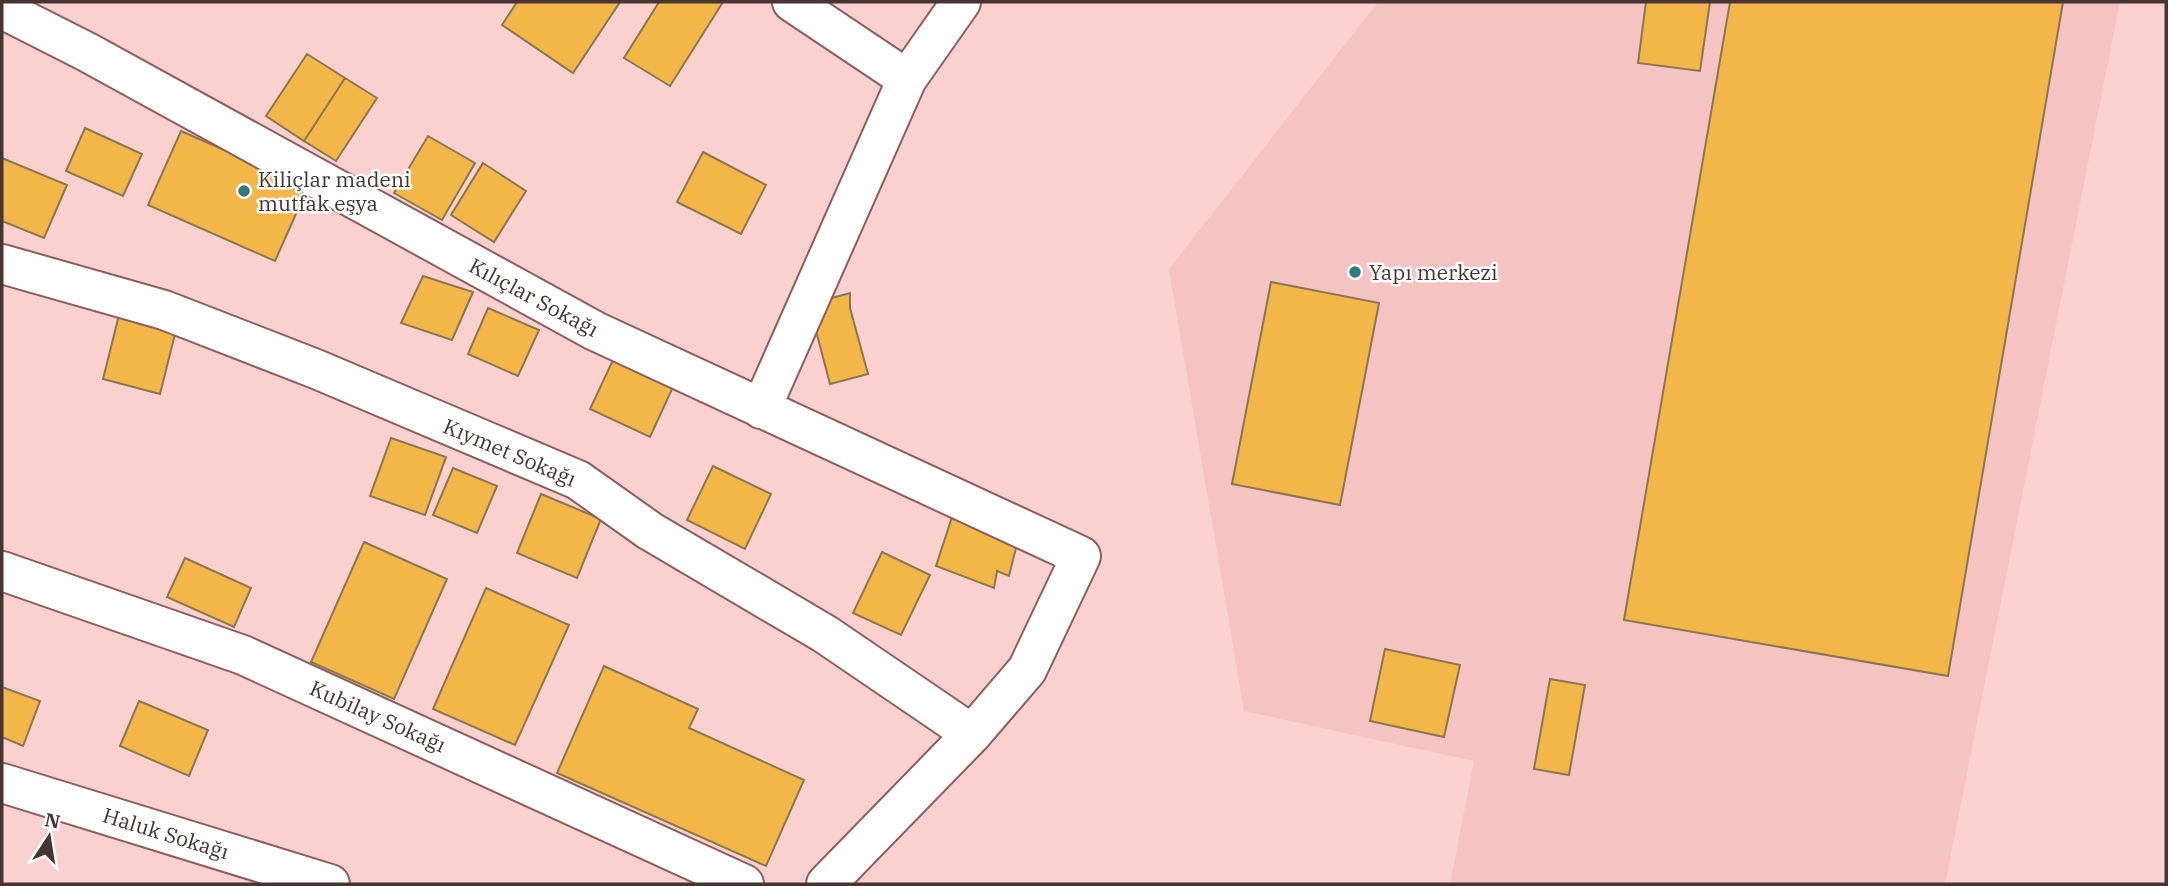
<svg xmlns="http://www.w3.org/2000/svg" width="2168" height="886" font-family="'IBM Plex Serif',serif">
  <rect width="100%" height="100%" fill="#fbd1cf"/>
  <path fill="#f4c3c2" d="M1378 2H2120L1945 884H1450L1474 761 1244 711 1169 269Z"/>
  <path fill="#f2b748" stroke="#8c7650" stroke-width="2" d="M517 2H620L573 73 502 25Z
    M659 2H723L670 86 624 58Z
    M1646 2H1710L1700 71 1638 63Z
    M1730 2H2063L1948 676 1624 620Z
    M307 54 345 78 304 141 266 116Z
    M345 78 377 98 336 161 304 141Z
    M85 128 142 154 123 196 66 171Z
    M181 131 308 187 275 261 148 205Z
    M428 136 475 163 442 220 394 193Z
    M703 152 766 185 741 234 677 202Z
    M2 158 67 185 44 238 2 221Z
    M483 163 526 191 494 242 451 215Z
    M423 276 473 292 452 340 401 323Z
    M1271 282 1379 303 1340 505 1232 484Z
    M850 293V308L868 374 830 384 809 304Z
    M488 308 539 330 518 376 468 354Z
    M119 315 176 330 160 394 103 379Z
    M613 360 673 387 650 437 590 409Z
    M391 438 446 457 425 515 370 496Z
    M713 466 771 494 745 549 687 520Z
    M453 468 497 486 477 533 433 515Z
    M541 494 601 519 577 578 517 553Z
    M953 514 1019 536 1009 576 997 571 994 588 936 566Z
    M364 542 447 579 394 699 311 662Z
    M882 552 930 575 901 635 853 613Z
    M185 558 251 588 234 627 167 597Z
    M486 588 569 625 515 745 433 709Z
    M1385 649 1460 665 1444 737 1370 721Z
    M604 666 698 709 689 728 804 780 766 866 557 773Z
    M1550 679 1585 685 1569 775 1534 769Z
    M2 687 40 701 23 746 2 737Z
    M139 701 208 730 189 776 120 746Z"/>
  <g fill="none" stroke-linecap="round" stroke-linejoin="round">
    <defs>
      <path id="street" d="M792 2 907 79
        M2 9 87 52 595 331 1081 556 1027 670 972 734 826 884
        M2 264 164 310 316 369 578 480 650 531 825 634 972 734
        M761 409 907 79 961 2
        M2 571 243 655 744 884
        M2 783 330 884"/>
    </defs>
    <use href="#street" stroke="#8b5e5d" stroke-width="42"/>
    <use href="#street" stroke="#fff" stroke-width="38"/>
  </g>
  <g fill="#317a7e" stroke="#fefefe" stroke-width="2.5">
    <circle cx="244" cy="191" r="7"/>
    <circle cx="1355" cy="272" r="7"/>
  </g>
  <g text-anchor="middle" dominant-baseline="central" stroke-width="5" stroke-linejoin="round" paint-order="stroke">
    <g font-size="21" fill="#493434" stroke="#fefefe" text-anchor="start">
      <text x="258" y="179">Kiliçlar madeni<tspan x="258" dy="24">mutfak eşya</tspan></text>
      <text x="1369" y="272">Yapı merkezi</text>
    </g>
    <g font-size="21" fill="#493434" stroke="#fefefe">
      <text transform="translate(534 297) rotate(28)">Kılıçlar Sokağı</text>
      <text transform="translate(510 452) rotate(23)">Kıymet Sokağı</text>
      <text transform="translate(378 716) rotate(24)">Kubilay Sokağı</text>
      <text transform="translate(166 833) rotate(17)">Haluk Sokağı</text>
    </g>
  </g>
  <rect width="2168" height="886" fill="none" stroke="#493434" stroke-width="7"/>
  <g transform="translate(49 837) rotate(12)" stroke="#fefefe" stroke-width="5" paint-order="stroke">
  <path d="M0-5L12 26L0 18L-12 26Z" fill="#493434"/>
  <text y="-10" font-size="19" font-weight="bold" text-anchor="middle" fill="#493434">N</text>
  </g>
</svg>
